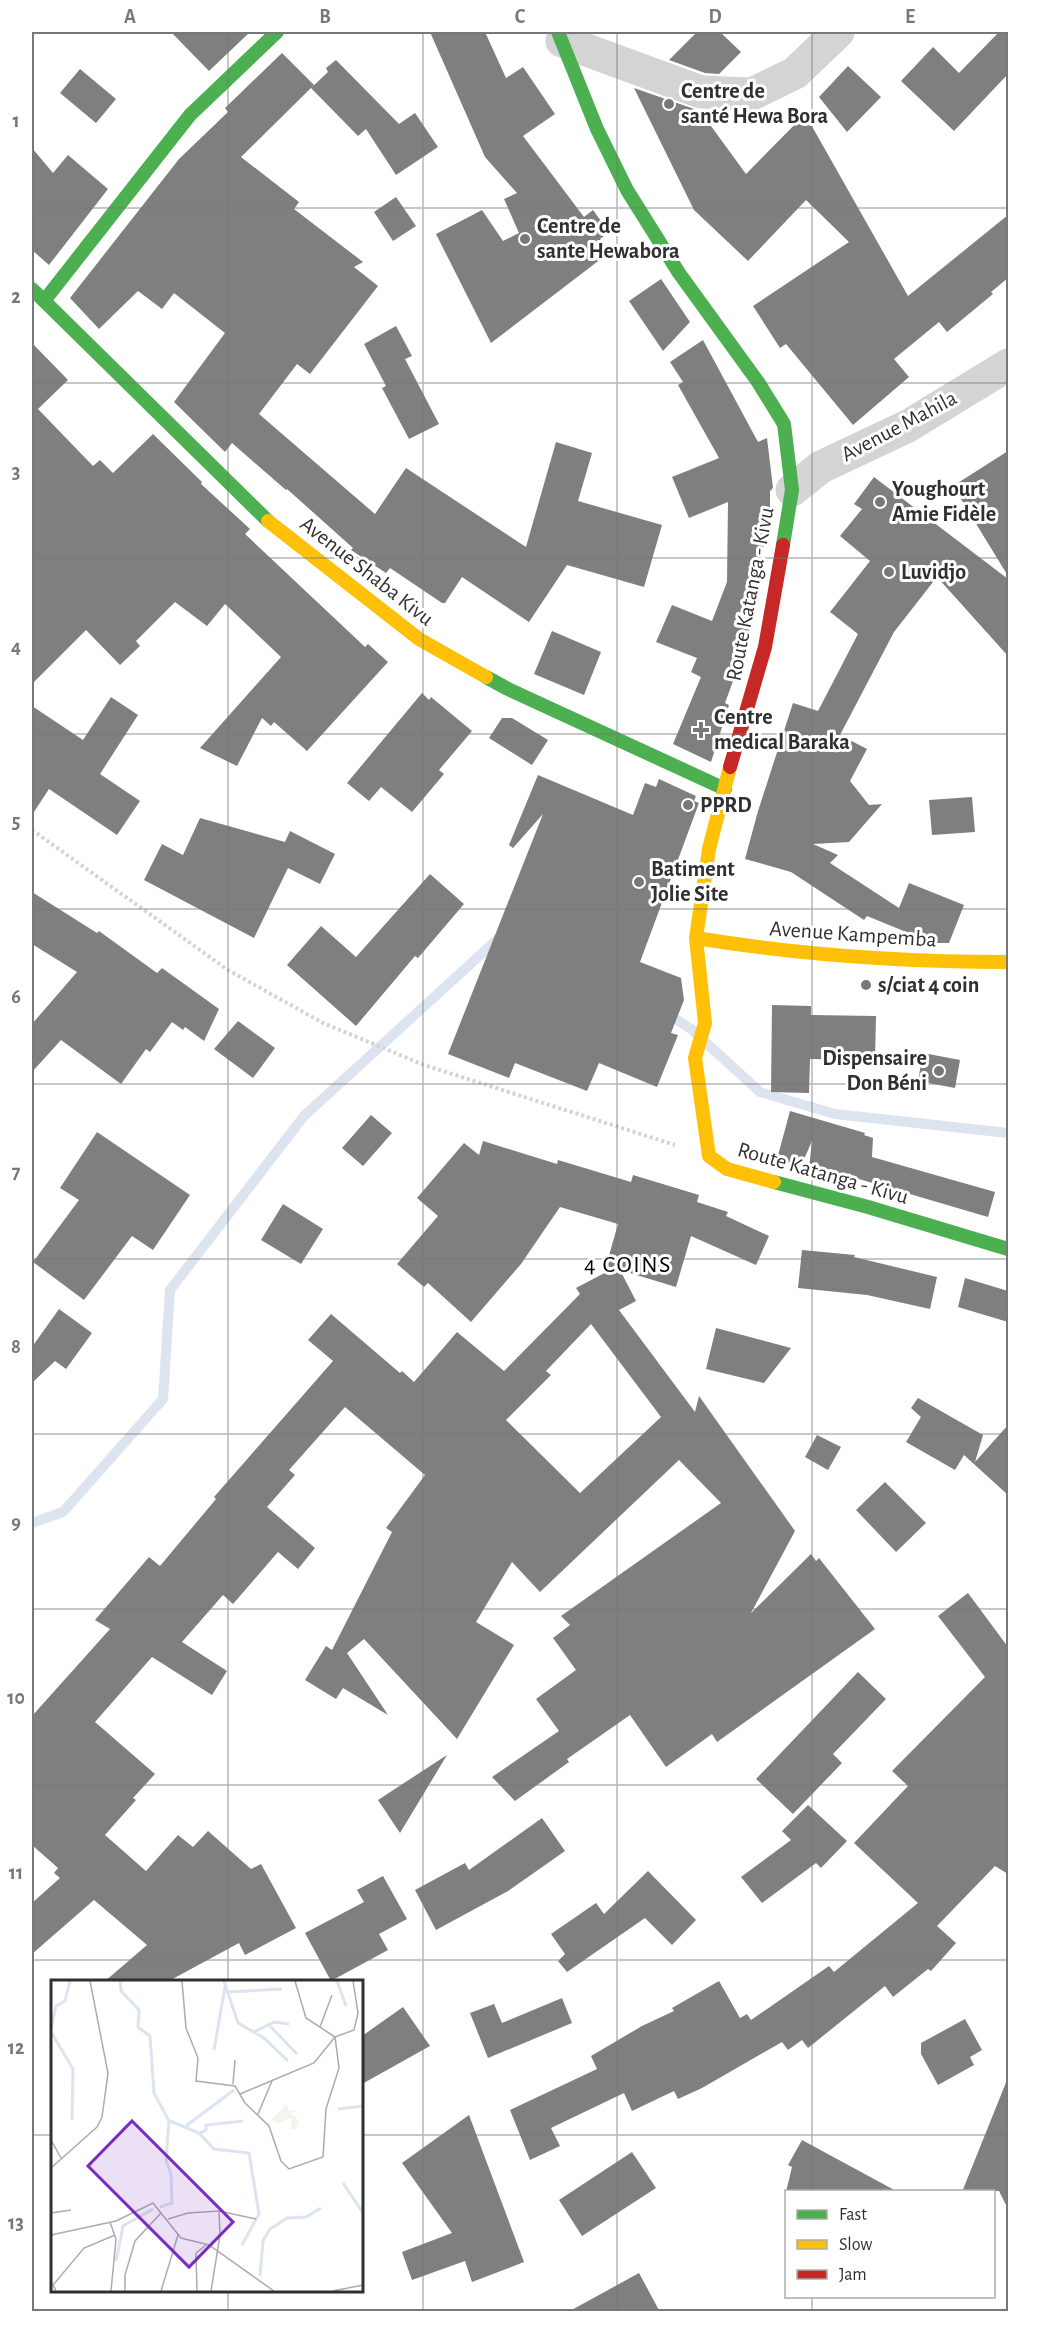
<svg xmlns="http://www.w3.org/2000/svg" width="1040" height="2343" font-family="'Alegreya Sans',sans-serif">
  <rect width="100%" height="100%" fill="#fff"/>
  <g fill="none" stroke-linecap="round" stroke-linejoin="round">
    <path stroke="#dce4f0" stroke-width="10" d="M665 1012 691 1029 760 1092 835 1114 1008 1133
      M32 1523 63 1512 163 1399 170 1290 304 1116 501 936"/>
  </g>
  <path fill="#7f7f7f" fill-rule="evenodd" d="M171 32H250L209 71Z
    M430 32H485L506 78 523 67 555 114 523 136 584 217 593 210 609 232 600 239 610 252 491 343 436 234 482 210 503 241 519 233 504 199 517 193 485 157Z
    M697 32H720L741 52 719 74 705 73 669 60Z
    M999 32H1008V74L954 131 901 81 933 47 959 73Z
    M282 53 314 85 241 157 299 202 294 209 363 262 354 267 378 286 310 374 297 364 259 414 375 514 406 468 526 547 556 442 592 453 578 501 662 525 644 587 567 565 529 622 462 577 445 603H442L390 568 386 573 351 550 353 548 287 489 286 490 232 443 225 452 174 402 225 333 174 293 162 309 138 291 99 329 70 298 179 159 228 112 225 108Z
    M336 60 399 124 415 113 438 147 396 175 366 129 358 136 311 88 328 72 326 68Z
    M848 66 881 97 847 132 819 97Z
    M80 69 116 99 96 123 60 93Z
    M634 88 700 111 746 174 805 114 908 296 1008 215V278L991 292 993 294 947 332 939 322 894 359 909 377 853 425 786 344 780 348 753 306 849 242 806 200 748 261 694 210Z
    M32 148 53 173 68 155 108 189 49 265 32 250Z
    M396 197 416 226 393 241 374 212Z
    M661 279 690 322 663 351 629 301Z
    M396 326 412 356 405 359 439 424 409 439 382 388 386 386 364 344Z
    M703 340 758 442 767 438 773 488 770 491V507L747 643 725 703 729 705 711 762 673 744 701 677 691 672 697 658 656 642 672 605 712 621 727 582 728 502 689 518 672 477 719 458 678 385 683 382 670 362Z
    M32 343 68 380 38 409 93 466 100 460 113 473 153 434 202 482 201 484 250 529 245 534 365 647 368 644 388 662 307 751 274 722 271 726 262 718 237 766 200 748 281 657 225 604 207 626 175 602 136 641 140 646 120 665 86 630 32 684Z
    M1008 451V576L953 486Z
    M874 477 1008 579V656L937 577 894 632 840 735 867 749 850 781 869 805 882 804 849 842 813 844 838 855 830 863 899 908 909 883 964 905 949 943H933L867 916 864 920 791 872 745 859 758 811 793 703 818 711 858 634 830 612 870 561 840 536 862 509 854 504Z
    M552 631 601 652 584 695 534 674Z
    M422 693 429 700 431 697 472 731 439 770 444 774 412 812 381 787 369 801 347 783Z
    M111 697 138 715 100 774 140 801 117 835 49 789 32 815V706L83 740Z
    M502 718H512L548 740 532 765 489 738Z
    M538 775 633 815 645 783 656 787 659 779 696 796 694 801 699 803 640 962 681 978 684 1000 671 1033 678 1035 657 1087 599 1063 587 1091 515 1063 509 1078 448 1054 543 814 513 848 509 845Z
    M972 797 975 832 932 835 929 800Z
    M200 818 285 842 290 831 335 854 320 884 288 868 254 938 144 880 162 844 183 855Z
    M430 874 464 904 418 958 415 956 356 1026 287 965 321 926 356 957Z
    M32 892 97 933 99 931 157 973 162 968 219 1009 204 1041 185 1027 183 1030 172 1022 150 1052 146 1049 121 1084 61 1040 32 1072V1024L77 972 32 944Z
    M772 1005 811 1006V1015L876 1016 875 1060 810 1059 809 1093 771 1092Z
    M238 1021 275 1048 253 1078 214 1049Z
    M923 1053 960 1060 955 1088 918 1081Z
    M790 1111 865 1133 864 1135 873 1138 872 1157 995 1192 988 1217 852 1177 851 1181 809 1169 812 1141 801 1166 777 1159Z
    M371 1115 392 1133 363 1166 342 1148Z
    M97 1132 190 1195 153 1250 132 1236 84 1300 33 1262 79 1200 60 1188Z
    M483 1141 557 1164 558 1160 631 1182 633 1175 699 1195 697 1202 728 1212 726 1216 769 1236 756 1265 691 1236 676 1287 620 1270 636 1301 619 1310 695 1412 699 1396 795 1531 751 1613 811 1554 816 1561 819 1558 875 1629 717 1742 712 1734 666 1767 630 1715 567 1759 569 1762 515 1801 492 1777 559 1731 536 1699 576 1670 553 1638 570 1625 561 1616 721 1503 679 1460 540 1592 512 1562 476 1622 514 1645 457 1739 364 1639 347 1653 388 1715 343 1688 336 1699 305 1680 326 1646 332 1650 392 1532 386 1528 425 1475 345 1407 289 1470 295 1475 267 1507 315 1548 298 1569 278 1552 233 1604 223 1595 182 1642 227 1671 212 1695 152 1657 95 1722 155 1774 133 1798 136 1800 105 1835 146 1871 178 1835 193 1847 208 1831 251 1869 261 1864 296 1928 245 1955 239 1943 167 1982H104L147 1945 94 1900 32 1954V1903L60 1878 54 1873 58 1868 32 1845V1716L110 1629 95 1620 149 1557 160 1566 216 1499 214 1497 333 1361 308 1340 331 1314 400 1373 402 1371 414 1382 457 1332 504 1371 580 1294 576 1288 614 1268 606 1266 618 1224 560 1207 521 1264 471 1322 428 1283 424 1287 397 1264 438 1216 417 1198 464 1143 479 1155ZM591 1324 661 1417 580 1493 506 1420 551 1375 546 1371Z
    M283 1204 323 1229 301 1264 261 1240Z
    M802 1250 855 1255 854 1257 937 1277 930 1309 867 1295 798 1288Z
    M965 1278 1008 1291V1322L958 1307Z
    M59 1309 92 1333 66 1369 55 1361 32 1383V1347Z
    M716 1328 791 1348 764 1383 706 1369Z
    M918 1398 983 1435 975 1462 1008 1425V1495L964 1455 955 1470 906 1442 921 1417 911 1408Z
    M817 1435 841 1447 828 1470 805 1457Z
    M885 1482 926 1523 896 1552 856 1510Z
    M968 1593 1008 1647V1874L995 1866 937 1926 956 1943 931 1971 928 1969 893 1997 885 1986 808 2048 802 2040 788 2050 782 2042 702 2088 678 2099 674 2091 632 2111 624 2093 551 2128 560 2146 530 2160 510 2110 597 2069 591 2056 642 2026 674 2011 672 2008 719 1981 740 2018 747 2014 751 2020 829 1966 834 1972 918 1903 854 1843 908 1786 892 1771 985 1677 938 1616Z
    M858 1672 886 1699 833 1754 842 1763 793 1814 756 1779Z
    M447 1755 400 1833 378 1800Z
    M808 1805 847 1841 821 1868 816 1863 762 1903 741 1877 791 1840 782 1831Z
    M542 1818 565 1851 508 1891 436 1930 415 1890 465 1863 469 1870Z
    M648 1871 696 1920 672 1945 645 1918 567 1972 558 1961 565 1954 551 1934 596 1903 604 1914Z
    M383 1876 407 1919 379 1934 388 1950 331 1981 305 1933 364 1902 357 1890Z
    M562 1998 572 2023 488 2058 470 2013 494 2004 502 2023Z
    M403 2007 430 2046 362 2084V2036Z
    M965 2019 982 2050 970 2057 974 2065 938 2085 921 2054V2043Z
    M1007 2080H1008V2209L999 2191 962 2192Z
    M469 2115 524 2262 472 2282 465 2261 412 2280 402 2252 452 2233 402 2163Z
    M802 2140 898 2192H786L792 2167 788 2165Z
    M632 2152 656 2188 582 2236 559 2200Z
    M639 2273 660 2312H568Z"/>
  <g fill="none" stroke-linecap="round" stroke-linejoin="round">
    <path stroke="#d4d4d4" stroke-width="4" stroke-dasharray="3 3" stroke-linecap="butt" d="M32 830 228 970 323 1023 424 1065 675 1145"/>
    <path stroke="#d4d4d4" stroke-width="33" d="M562 41 701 92 752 94 795 73 838 32
      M792 490 821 467 908 426 1008 365"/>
    <path stroke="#4caf50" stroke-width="14" d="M558 32 597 129 627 190 679 273 758 382 784 424 792 490 783 545
      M32 289 268 521
      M44 301 190 115 277 32
      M486 677 508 689 725 789
      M774 1182 868 1207 1008 1249"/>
    <path stroke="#ffc107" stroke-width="14" d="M268 521 419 639 486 677
      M730 767 709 849 696 938 705 1023 695 1058 709 1156 727 1169 774 1182
      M696 938C800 955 903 962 1008 962"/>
    <path stroke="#c62828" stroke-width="14" d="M730 767 765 647 783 545"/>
  </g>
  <path fill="none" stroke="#787878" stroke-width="1.5" stroke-opacity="0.55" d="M228 32V1982M423 32V2312M617 32V2312M812 32V2192M32 208H1008M32 383H1008M32 558H1008M32 734H1008M32 909H1008M32 1084H1008M32 1259H1008M32 1434H1008M32 1609H1008M32 1785H1008M32 1960H1008M32 2135H52M362 2135H1008M228 2290V2312M812 2296V2312"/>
  <g fill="#787878" stroke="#fff" stroke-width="2">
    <circle cx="669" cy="104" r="6"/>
    <circle cx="525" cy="239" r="6"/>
    <circle cx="880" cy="502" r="6"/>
    <circle cx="889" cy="572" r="6"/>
    <path d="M698 721h6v6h6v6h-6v6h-6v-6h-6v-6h6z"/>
    <circle cx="688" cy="805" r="6"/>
    <circle cx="639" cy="882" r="6"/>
    <circle cx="866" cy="985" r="6"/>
    <circle cx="939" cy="1071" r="6"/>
  </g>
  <g text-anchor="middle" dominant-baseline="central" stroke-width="6" stroke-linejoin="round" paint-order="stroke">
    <g font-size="22" font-weight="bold" fill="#303030" stroke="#fff" text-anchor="start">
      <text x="681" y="91">Centre de<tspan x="681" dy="25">santé Hewa Bora</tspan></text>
      <text x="537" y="226">Centre de<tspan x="537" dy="25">sante Hewabora</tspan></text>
      <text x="892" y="489">Youghourt<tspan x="892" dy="25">Amie Fidèle</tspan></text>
      <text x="901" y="572">Luvidjo</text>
      <text x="714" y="717">Centre<tspan x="714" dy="25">medical Baraka</tspan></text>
      <text x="700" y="805">PPRD</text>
      <text x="651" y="869">Batiment<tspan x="651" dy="25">Jolie Site</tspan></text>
      <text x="878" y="985">s/ciat 4 coin</text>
      <text x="927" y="1058" text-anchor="end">Dispensaire<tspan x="927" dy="25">Don Béni</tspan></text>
    </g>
    <g font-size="22" fill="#303030" stroke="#fff">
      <text transform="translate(899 426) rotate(-28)">Avenue Mahila</text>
      <text transform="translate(367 571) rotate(38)">Avenue Shaba Kivu</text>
      <text transform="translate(750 594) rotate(-79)">Route Katanga - Kivu</text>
      <text transform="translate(853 934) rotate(4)">Avenue Kampemba</text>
      <text transform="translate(823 1173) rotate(16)">Route Katanga - Kivu</text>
    </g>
    <g font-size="24" letter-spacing="1.5" fill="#000" stroke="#fff">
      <text x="628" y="1265">4 COINS</text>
    </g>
  </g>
  <g transform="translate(51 1980)">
    <rect width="312" height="312" fill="#fff"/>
    <path d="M236 124 237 130 246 131 240 133 248 141 245 149H240L241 138 226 143 220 140Z" fill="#f0f5ed"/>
    <path fill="none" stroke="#dce4f0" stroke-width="3" d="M69 1 70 11 88 30 87 47 99 56 103 113 118 141M173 1 187 43 213 58 237 81M286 1 295 26M178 12 231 9M218 45 246 74M0 49 5 26 14 21 19 1M0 52 22 89 21 140M203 52 223 42 238 44M163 70 174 7M287 129 312 126M119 141 148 153 163 169 198 173 208 234 191 265M135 146 183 110M149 153 155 150V145L192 141M292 203 312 233M109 227 121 223 120 194 115 180 118 141M65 281 72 246 102 229M209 296 212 261 219 249 236 238 255 237 270 228"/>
    <path fill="none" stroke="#acacac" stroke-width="1.5" d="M131 1 135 48 147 78 145 101 184 106 194 123 218 146 230 181 238 189 272 177 275 129 288 88 284 57 255 38 244 1M269 47 281 15M0 81V104M182 104 184 80M189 114 263 83 284 57 303 50 307 33 302 1M207 134 221 101M0 160 10 178M0 188 46 147 51 137 57 93 39 1M0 233 20 230M117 239 137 233 168 231 205 239M59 242 65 259 60 311M0 255 65 241 102 223 130 258 158 265 223 311M5 311 2 305 33 268 64 255M74 311V295L84 261 110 233M110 311 127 255M146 311 145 273 155 265M160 311 169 255 168 231M282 311 312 305"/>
    <path fill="#7b2cbf" fill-opacity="0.15" stroke="#7b2cbf" stroke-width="3" d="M81 141 182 242 138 287 37 186Z"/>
    <rect width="312" height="312" fill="none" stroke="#303030" stroke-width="3"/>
  </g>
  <rect width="1040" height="2343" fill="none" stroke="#ffffff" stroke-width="66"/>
  <rect x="785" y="2190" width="210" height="108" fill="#ffffff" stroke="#acacac" stroke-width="1.5"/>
  <rect x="797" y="2210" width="30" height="9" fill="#4caf50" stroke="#acacac" stroke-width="1.5"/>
  <text x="839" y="2220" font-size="18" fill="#303030">Fast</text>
  <rect x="797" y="2240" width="30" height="9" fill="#ffc107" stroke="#acacac" stroke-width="1.5"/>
  <text x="839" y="2250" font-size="18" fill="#303030">Slow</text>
  <rect x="797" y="2270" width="30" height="9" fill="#c62828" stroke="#acacac" stroke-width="1.5"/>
  <text x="839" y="2280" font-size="18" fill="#303030">Jam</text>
  <rect x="33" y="33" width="974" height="2277" fill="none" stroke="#787878" stroke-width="2"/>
  <g font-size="20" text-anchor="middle" font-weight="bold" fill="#787878">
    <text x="130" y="23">A</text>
    <text x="325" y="23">B</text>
    <text x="520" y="23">C</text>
    <text x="715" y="23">D</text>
    <text x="910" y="23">E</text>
    <text x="16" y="127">1</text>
    <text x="16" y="303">2</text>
    <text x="16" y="478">3</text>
    <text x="16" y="653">4</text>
    <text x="16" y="828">5</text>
    <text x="16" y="1003">6</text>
    <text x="16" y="1178">7</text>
    <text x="16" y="1353">8</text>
    <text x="16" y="1529">9</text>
    <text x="16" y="1704">10</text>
    <text x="16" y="1879">11</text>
    <text x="16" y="2054">12</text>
    <text x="16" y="2229">13</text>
  </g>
</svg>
